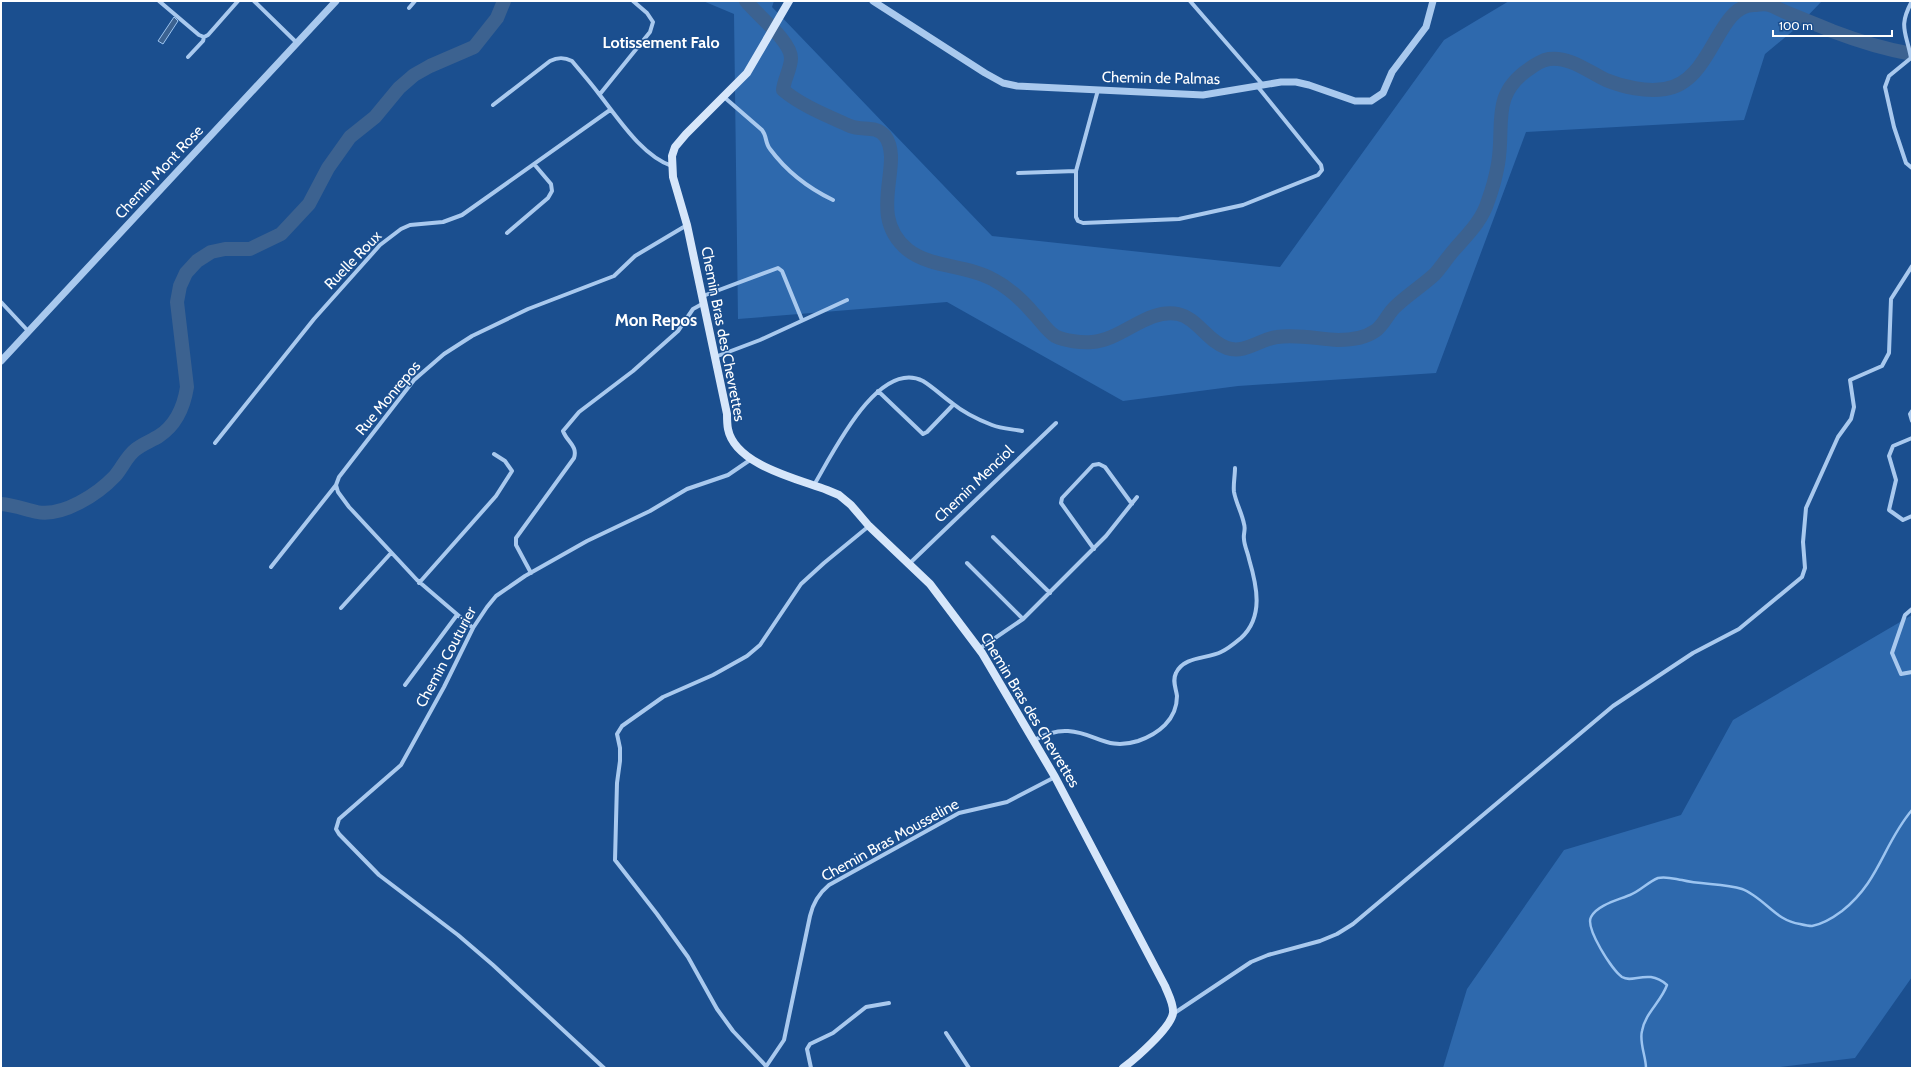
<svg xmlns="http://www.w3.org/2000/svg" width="1913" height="1069" font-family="Cabin,sans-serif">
  <rect width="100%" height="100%" fill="#1b4f8f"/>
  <path fill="#2e69ad" d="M703 1H774L772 7 992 236 1280 267 1444 40 1509 1H1822L1794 30 1765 54 1744 120 1526 132 1436 373 1238 386 1123 401 947 302 738 319 734 14Z
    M1912 615V977L1855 1058 1772 1068H1443L1467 989 1564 850 1681 815 1733 720Z"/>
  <path fill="#3c6290" stroke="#9cc4f0" d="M174 17 178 21 163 44 158 41Z"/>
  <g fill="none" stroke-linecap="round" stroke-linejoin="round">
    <path stroke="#9cc4f0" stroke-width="2.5" d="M1646 1068C1646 1057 1639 1042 1642 1031 1645 1013 1661 1002 1667 985 1648 968 1633 984 1622 977 1612 970 1585 928 1591 917 1597 905 1618 900 1630 895 1640 891 1648 882 1658 878 1666 876 1675 879 1682 880 1701 885 1724 883 1742 889 1745 890 1750 893 1753 895 1770 906 1779 921 1800 924 1804 925 1809 926 1812 926 1823 924 1834 917 1842 911 1880 881 1883 844 1912 810"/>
    <path stroke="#3c6290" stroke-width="14" d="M746 1C757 15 791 41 791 58 791 69 784 79 783 90 802 106 828 116 850 126 862 131 876 125 885 136 905 164 865 215 908 250 931 268 968 265 994 280 1009 288 1023 301 1034 314 1041 321 1047 331 1055 336 1065 341 1082 343 1092 342 1122 340 1147 308 1178 314 1197 318 1208 342 1227 348 1245 354 1260 339 1277 337 1297 334 1318 339 1338 340 1350 340 1365 338 1375 331 1383 326 1387 315 1394 308 1406 296 1422 286 1435 274 1442 266 1447 258 1454 250 1467 235 1482 221 1488 201 1492 190 1496 176 1498 164 1505 126 1490 95 1529 69 1534 65 1543 60 1549 59 1569 56 1589 72 1606 80 1623 87 1646 92 1665 89 1713 82 1716 5 1754 5 1759 5 1764 3 1769 5 1774 6 1778 9 1783 11 1799 18 1816 24 1832 31 1858 41 1884 49 1912 54
      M1 504C14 505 24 509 37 512 63 517 98 494 115 476 122 468 127 456 135 450 142 444 151 441 159 436 176 425 184 406 187 387L177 302 180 286 186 273 197 261 211 252 225 249H250L281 234 309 204 328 168 350 137 375 117 399 88 414 75 430 66 474 47 497 18 504 1"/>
    <path stroke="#a9c9ee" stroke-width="4" d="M159 1 199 35 204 37
      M254 1 297 43
      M1190 1 1263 85
      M1912 1C1898 27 1906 31 1911 58L1889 76 1885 87 1894 127 1906 163 1912 168
      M409 8 415 1
      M188 57 203 41 204 37 208 35 238 1
      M1098 90 1076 171V217L1078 221 1083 223 1179 219 1243 205 1318 175 1322 170 1321 165 1258 87
      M600 94 650 32 653 22 647 13 633 1
      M724 97 762 130C767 136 765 143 770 149 787 172 808 188 833 200
      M493 105 550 61C558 57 564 57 572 61 581 72 590 82 599 94 618 118 642 156 672 166
      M1018 173 1076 171
      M507 233 548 198 552 191 551 184 534 164
      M703 296 778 268 782 271 802 320
      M1 302 29 332
      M715 357 760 340 847 300
      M878 391 923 434 927 432 953 405
      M1912 411 1910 414 1912 421
      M1912 438 1893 446 1889 456 1896 480 1889 510 1903 520 1912 516
      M215 443 314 319 380 245 401 229 410 225 443 222 462 215 610 110
      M814 485C832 455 878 358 923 381 933 387 942 396 952 403 963 412 979 420 992 425 1002 429 1013 429 1022 431
      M993 537 1050 593
      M1094 549 1061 503 1062 498 1093 465 1099 464 1105 467 1132 504
      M910 563 1056 423
      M967 563 1023 619
      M271 567 336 485
      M531 573 516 545V538L574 458C578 446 567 442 563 431L579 412 633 371 678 331 693 309 704 303
      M419 583 496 496 512 471 505 461 494 454
      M341 608 391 553
      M1912 609 1905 615 1892 653 1901 674 1912 672
      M473 628 417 580 349 507 338 492 336 485 339 477 414 380 444 354 472 336 528 309 614 276 635 256 687 225
      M979 649 1023 619 1106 536 1137 497
      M405 685 457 615
      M1034 740C1045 735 1056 730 1068 731 1097 733 1106 751 1138 741 1158 734 1177 720 1177 696 1176 688 1172 681 1176 673 1184 656 1207 659 1221 652 1228 649 1235 643 1241 638 1264 617 1257 586 1249 559 1248 553 1244 545 1244 539 1243 534 1246 529 1244 524 1242 513 1236 503 1234 492 1233 485 1235 476 1235 468
      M1173 1014 1251 962 1268 955 1320 941 1337 934 1353 924 1613 706 1693 653 1739 629 1802 577 1805 568 1803 542 1806 508 1838 437 1851 419 1854 407 1850 380 1882 366 1889 353 1891 299 1912 266
      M946 1033 969 1068
      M766 1066 733 1031 717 1009 688 957 657 914 615 860 617 783 620 761V748L617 734 622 726 663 697 713 675 747 656 760 645 801 584 824 563 869 526
      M604 1068 493 965 458 935 379 875 339 834 336 829 339 819 401 765 444 687 473 628 487 607 496 596 525 576 587 541 650 511 687 489 728 475 750 460
      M765 1068 784 1040 810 916C813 903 818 894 829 885L959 813 1007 802 1055 777
      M811 1068 807 1049 810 1044 833 1033 866 1007 889 1003"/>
    <path stroke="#a9c9ee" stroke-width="7" d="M873 1 985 73 1003 83 1017 86 1203 95 1281 82H1296L1309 85 1355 101H1371L1383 93 1392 72 1426 27 1433 1
      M1 361 336 1"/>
    <path stroke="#d6e6fa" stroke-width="8" d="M789 1 747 73 686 134 675 147 672 156 673 177 687 225 727 414C727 419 727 424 728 429 735 465 798 479 827 490L839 495 851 505 869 526 930 584 982 653 1055 777 1165 986C1168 994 1174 1004 1173 1013 1171 1028 1135 1059 1123 1068"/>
  </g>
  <g text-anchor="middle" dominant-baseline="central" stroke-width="3" stroke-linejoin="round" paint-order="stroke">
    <g font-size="15" fill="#fff" stroke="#1b4f8f">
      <text transform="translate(1161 78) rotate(1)">Chemin de Palmas</text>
      <text transform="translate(159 172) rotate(-47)">Chemin Mont Rose</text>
      <text transform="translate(353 260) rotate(-46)">Ruelle Roux</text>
      <text transform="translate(723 334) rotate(79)">Chemin Bras des Chevrettes</text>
      <text transform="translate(388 398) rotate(-50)">Rue Monrepos</text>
      <text transform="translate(974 484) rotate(-44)">Chemin Menciol</text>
      <text transform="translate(446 657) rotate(-62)">Chemin Couturier</text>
      <text transform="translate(1030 710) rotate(59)">Chemin Bras des Chevrettes</text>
      <text transform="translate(890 840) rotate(-29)">Chemin Bras Mousseline</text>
    </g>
    <g font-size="16" font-weight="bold" fill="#fff" stroke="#1b4f8f">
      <text x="661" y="42">Lotissement Falo</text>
    </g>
    <g font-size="17" font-weight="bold" fill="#fff" stroke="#1b4f8f">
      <text x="656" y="320">Mon Repos</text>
    </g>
  </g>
  <rect width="1913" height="1069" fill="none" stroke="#ffffff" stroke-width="4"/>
  <path d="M1773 30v6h119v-6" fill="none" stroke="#ffffff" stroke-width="2"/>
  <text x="1779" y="30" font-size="12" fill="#ffffff" stroke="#1b4f8f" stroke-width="3" paint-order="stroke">100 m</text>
</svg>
